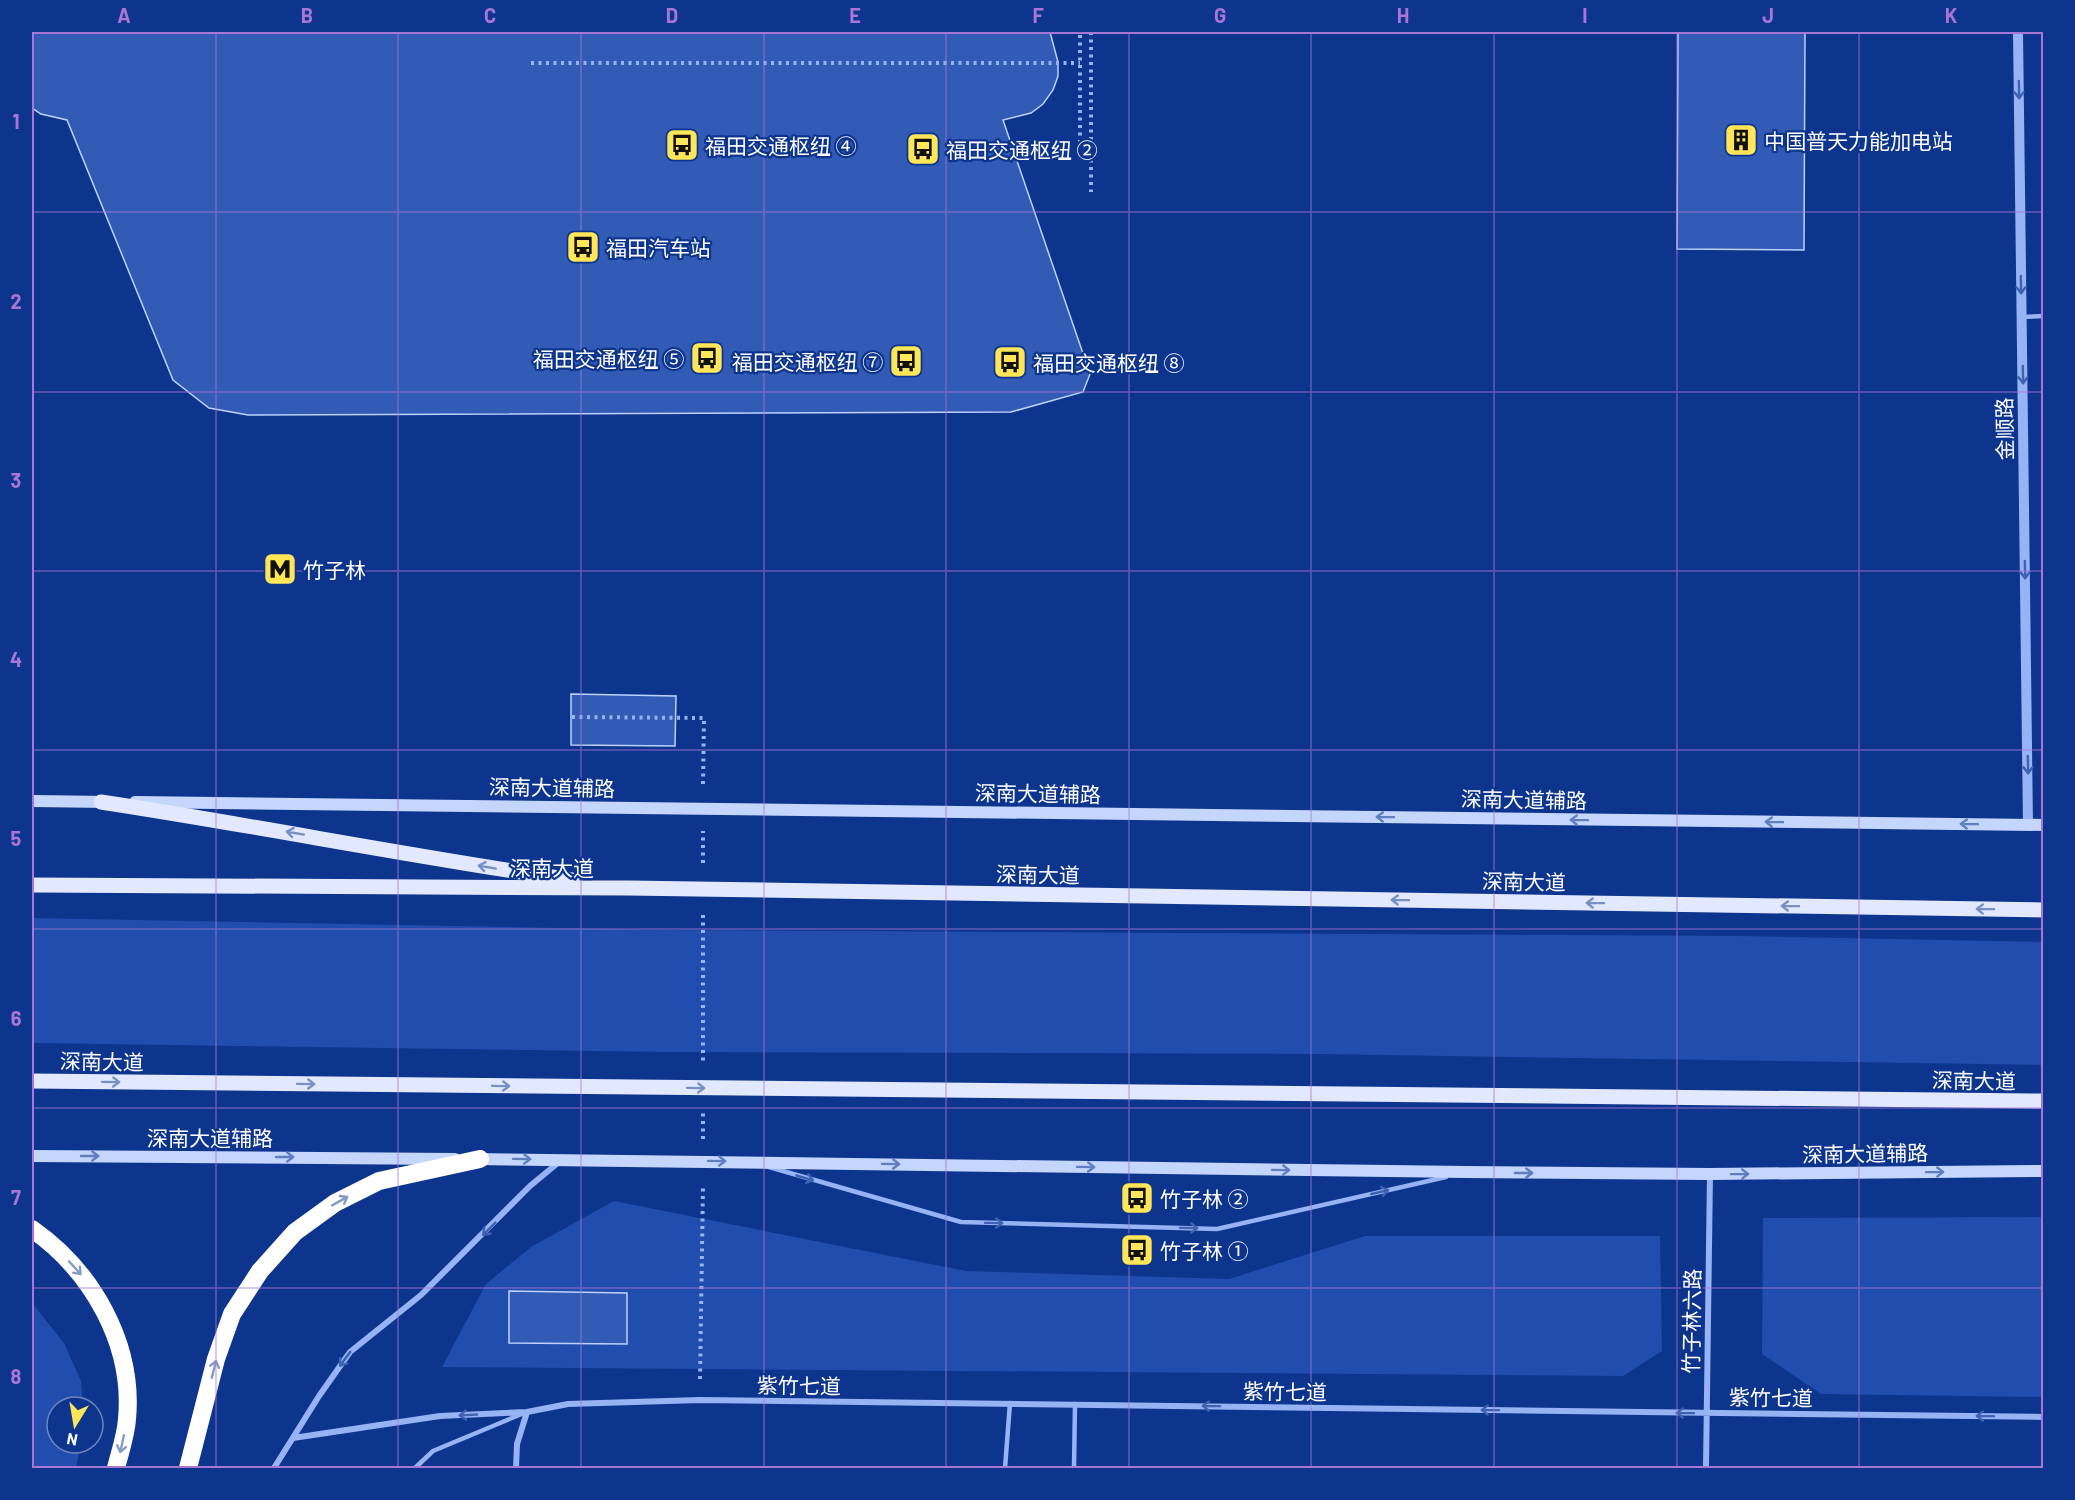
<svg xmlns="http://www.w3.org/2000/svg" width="2075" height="1500" font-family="Barlow,'Noto Sans SC',sans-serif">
  <rect width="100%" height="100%" fill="#0e358e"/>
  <path fill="#204dae" d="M32 918 665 930 1739 936 2043 942V1065L1318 1054 662 1052 32 1043Z
    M614 1201 966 1271 1229 1279 1365 1236H1660L1662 1351 1623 1376 442 1367 486 1284 531 1247Z
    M2043 1217V1397L1821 1394 1762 1354 1763 1218Z
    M32 1303 64 1343 81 1381 83 1407H57V1443H81L76 1468H32Z"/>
  <path fill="#325bb6" stroke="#bdd2fe" stroke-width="1.5" d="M32 32H1050L1058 62V76L1053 90 1043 104 1031 113 1003 120 1090 374 1083 392 1011 412 248 415 209 408 173 380 67 120 41 114 32 108Z
    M1678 32H1805L1804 250 1677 249Z
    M571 694 676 696 675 746 571 745Z
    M509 1291 627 1293V1344L509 1343Z"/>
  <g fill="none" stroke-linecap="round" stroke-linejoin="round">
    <path stroke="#96b3f3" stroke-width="4" stroke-dasharray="3 4.5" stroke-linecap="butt" d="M1091 32V192
      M531 63H1080
      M1080 143V32
      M572 717 704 718 703 785
      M703 863V831
      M703 915V1064
      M703 1139V1113
      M700 1379 703 1185"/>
    <path stroke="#96b3f3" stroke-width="4.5" d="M2022 317 2044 316
      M769 1167 961 1222 1217 1229 1446 1177
      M415 1468 433 1451 524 1413
      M1005 1468 1010 1403
      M1074 1468 1075 1404"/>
    <path stroke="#96b3f3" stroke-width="6" d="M293 1438 440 1416 527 1412 568 1404 700 1400 2044 1417
      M274 1468 319 1396 350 1352 421 1295 530 1186 559 1162
      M516 1468 517 1444 527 1412
      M1706 1468 1710 1174"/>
    <path stroke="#96b3f3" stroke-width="10" d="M2018 32 2028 825"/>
    <path stroke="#c5d6fd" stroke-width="12" d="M32 801 108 802
      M135 802 2044 825
      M32 1156 455 1159
      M473 1159 1466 1172 1710 1174 2044 1171"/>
    <path stroke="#e2e9ff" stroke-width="15" d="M101 802C258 826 414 857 572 880
      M32 885 628 888 2044 910
      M32 1081 2044 1101"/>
    <path stroke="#fff" stroke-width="18" d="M32 1229C92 1271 134 1344 127 1419 126 1435 120 1452 116 1468
      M188 1468 216 1359 232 1314 260 1271 295 1232 335 1203 379 1181 480 1159"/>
  </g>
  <defs><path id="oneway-shaft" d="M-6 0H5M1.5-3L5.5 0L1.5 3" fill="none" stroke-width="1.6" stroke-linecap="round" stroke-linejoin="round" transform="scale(1.5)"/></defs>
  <g stroke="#3e61b1">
    <use href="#oneway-shaft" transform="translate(2019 90) rotate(89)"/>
    <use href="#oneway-shaft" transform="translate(2021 285) rotate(89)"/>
    <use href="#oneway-shaft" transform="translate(2023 375) rotate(89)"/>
    <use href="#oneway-shaft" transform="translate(2025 570) rotate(89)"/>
    <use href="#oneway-shaft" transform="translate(2028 765) rotate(89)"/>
    <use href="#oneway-shaft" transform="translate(805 1178) rotate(16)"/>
    <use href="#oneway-shaft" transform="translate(1380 1192) rotate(-13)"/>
    <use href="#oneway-shaft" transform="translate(994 1223) rotate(1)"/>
    <use href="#oneway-shaft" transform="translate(1189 1228) rotate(1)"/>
    <use href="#oneway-shaft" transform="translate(489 1229) rotate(135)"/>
    <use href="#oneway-shaft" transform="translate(345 1359) rotate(126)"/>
    <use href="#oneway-shaft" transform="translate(1211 1406) rotate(-179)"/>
    <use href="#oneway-shaft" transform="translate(1490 1410) rotate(-179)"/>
    <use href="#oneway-shaft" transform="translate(1685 1413) rotate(-179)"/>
    <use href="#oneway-shaft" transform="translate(468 1415) rotate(177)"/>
    <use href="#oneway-shaft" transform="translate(1985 1416) rotate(-179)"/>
  </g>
  <g stroke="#607dc0">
    <use href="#oneway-shaft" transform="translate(1385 817) rotate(-179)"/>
    <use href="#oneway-shaft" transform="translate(1579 820) rotate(-179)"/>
    <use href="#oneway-shaft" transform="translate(1774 822) rotate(-179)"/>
    <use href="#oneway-shaft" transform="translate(1969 824) rotate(-179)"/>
    <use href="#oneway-shaft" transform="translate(90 1156)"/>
    <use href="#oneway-shaft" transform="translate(285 1157)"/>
    <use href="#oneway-shaft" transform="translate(522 1159) rotate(1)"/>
    <use href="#oneway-shaft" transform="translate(717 1161) rotate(1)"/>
    <use href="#oneway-shaft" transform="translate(891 1164) rotate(1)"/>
    <use href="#oneway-shaft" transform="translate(1086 1167) rotate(1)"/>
    <use href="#oneway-shaft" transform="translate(1281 1170) rotate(1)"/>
    <use href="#oneway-shaft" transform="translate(1935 1172) rotate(-1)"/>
    <use href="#oneway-shaft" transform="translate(1524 1173)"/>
    <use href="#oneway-shaft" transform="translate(1740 1174) rotate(-1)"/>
  </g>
  <g stroke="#788fc6">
    <use href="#oneway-shaft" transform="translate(295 833) rotate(-170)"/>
    <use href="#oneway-shaft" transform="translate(487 867) rotate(-170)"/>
    <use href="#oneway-shaft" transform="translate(1400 900) rotate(-179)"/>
    <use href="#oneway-shaft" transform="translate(1595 903) rotate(-179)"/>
    <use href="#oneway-shaft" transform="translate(1790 906) rotate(-179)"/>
    <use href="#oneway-shaft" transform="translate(1985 909) rotate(-179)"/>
    <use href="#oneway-shaft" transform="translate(111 1082) rotate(1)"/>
    <use href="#oneway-shaft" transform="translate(306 1084) rotate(1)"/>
    <use href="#oneway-shaft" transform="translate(501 1086) rotate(1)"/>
    <use href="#oneway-shaft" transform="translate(696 1088) rotate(1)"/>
  </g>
  <g stroke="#869ac6">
    <use href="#oneway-shaft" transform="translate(340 1201) rotate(-29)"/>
    <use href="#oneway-shaft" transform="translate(75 1268) rotate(48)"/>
    <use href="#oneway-shaft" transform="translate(214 1369) rotate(-76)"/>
    <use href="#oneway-shaft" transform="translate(122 1444) rotate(102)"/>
  </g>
  <path fill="none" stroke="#a976d5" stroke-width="1.5" stroke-opacity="0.55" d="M216 32V1468M398 32V1468M581 32V1468M764 32V1468M946 32V1468M1129 32V1468M1311 32V1468M1494 32V1468M1677 32V1468M1859 32V1468M32 212H2044M32 392H2044M32 571H2044M32 750H2044M32 929H2044M32 1108H2044M32 1288H2044"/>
  <defs>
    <symbol id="building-square" viewBox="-11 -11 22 22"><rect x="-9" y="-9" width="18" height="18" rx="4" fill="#ffe658" stroke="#0e358e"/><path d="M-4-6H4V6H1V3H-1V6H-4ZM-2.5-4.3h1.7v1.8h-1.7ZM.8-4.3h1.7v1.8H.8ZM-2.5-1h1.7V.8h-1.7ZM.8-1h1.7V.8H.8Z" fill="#111"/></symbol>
    <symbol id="bus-square" viewBox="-11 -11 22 22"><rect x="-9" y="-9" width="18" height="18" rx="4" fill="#ffe658" stroke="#0e358e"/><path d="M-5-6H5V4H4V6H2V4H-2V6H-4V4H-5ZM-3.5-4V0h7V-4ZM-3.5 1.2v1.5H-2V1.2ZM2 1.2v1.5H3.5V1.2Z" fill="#111"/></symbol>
    <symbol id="metro-square" viewBox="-11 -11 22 22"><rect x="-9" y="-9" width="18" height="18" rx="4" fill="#ffe658" stroke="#0e358e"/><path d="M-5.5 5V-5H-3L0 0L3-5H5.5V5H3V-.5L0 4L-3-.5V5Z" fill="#111"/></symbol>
  </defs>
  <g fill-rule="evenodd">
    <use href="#building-square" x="1722" y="121" width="38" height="38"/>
    <use href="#bus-square" x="663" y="126" width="38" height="38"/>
    <use href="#bus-square" x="904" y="130" width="38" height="38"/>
    <use href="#bus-square" x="564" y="228" width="38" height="38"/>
    <use href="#bus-square" x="688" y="339" width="38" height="38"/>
    <use href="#bus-square" x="887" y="342" width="38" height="38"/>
    <use href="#bus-square" x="991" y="343" width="38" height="38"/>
    <use href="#metro-square" x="261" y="550" width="38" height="38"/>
    <use href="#bus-square" x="1118" y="1179" width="38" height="38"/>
    <use href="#bus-square" x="1118" y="1231" width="38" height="38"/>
  </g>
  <g text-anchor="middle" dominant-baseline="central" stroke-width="4.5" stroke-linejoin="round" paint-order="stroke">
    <g font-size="21" fill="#fff" stroke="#0e358e" text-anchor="start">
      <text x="1764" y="140">中国普天力能加电站</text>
      <text x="705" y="145">福田交通枢纽 ④</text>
      <text x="946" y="149">福田交通枢纽 ②</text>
      <text x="606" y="247">福田汽车站</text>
      <text x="684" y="358" text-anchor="end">福田交通枢纽 ⑤</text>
      <text x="883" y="361" text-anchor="end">福田交通枢纽 ⑦</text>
      <text x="1033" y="362">福田交通枢纽 ⑧</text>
      <text x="303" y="569">竹子林</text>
      <text x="1160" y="1198">竹子林 ②</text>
      <text x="1160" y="1250">竹子林 ①</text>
    </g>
    <g font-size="21" fill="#fff" stroke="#0e358e">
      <text transform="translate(2004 429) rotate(-91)">金顺路</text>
      <text transform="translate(552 787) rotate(1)">深南大道辅路</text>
      <text transform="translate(1038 793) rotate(1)">深南大道辅路</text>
      <text transform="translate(1524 799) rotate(1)">深南大道辅路</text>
      <text x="552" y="867">深南大道</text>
      <text transform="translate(1038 874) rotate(1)">深南大道</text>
      <text transform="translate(1524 881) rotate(1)">深南大道</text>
      <text transform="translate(102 1061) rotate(1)">深南大道</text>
      <text transform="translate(1974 1080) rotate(1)">深南大道</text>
      <text x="210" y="1137">深南大道辅路</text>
      <text transform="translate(1865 1153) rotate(-1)">深南大道辅路</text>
      <text transform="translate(1691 1321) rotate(-89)">竹子林六路</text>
      <text transform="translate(799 1385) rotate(1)">紫竹七道</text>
      <text transform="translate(1285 1391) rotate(1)">紫竹七道</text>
      <text transform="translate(1771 1397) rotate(1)">紫竹七道</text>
    </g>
  </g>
  <rect width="2075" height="1500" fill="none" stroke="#0e358e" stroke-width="66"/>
  <g transform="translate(75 1425) rotate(191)"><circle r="28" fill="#0e358e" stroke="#6e86bb" stroke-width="1.5"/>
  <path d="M0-4.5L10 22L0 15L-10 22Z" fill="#ffe658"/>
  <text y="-9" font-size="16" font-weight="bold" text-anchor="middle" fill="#ffffff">N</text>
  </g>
  <rect x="33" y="33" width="2009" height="1434" fill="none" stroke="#a976d5" stroke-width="2"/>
  <g font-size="20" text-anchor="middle" font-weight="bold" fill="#a976d5">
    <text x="124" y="23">A</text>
    <text x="307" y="23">B</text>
    <text x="490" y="23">C</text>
    <text x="672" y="23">D</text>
    <text x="855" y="23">E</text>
    <text x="1038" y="23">F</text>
    <text x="1220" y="23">G</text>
    <text x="1403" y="23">H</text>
    <text x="1585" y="23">I</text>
    <text x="1768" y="23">J</text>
    <text x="1951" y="23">K</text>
    <text x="16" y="129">1</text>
    <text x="16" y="309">2</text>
    <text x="16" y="488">3</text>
    <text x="16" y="667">4</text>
    <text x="16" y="846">5</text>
    <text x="16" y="1026">6</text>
    <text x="16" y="1205">7</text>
    <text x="16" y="1384">8</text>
  </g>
</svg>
